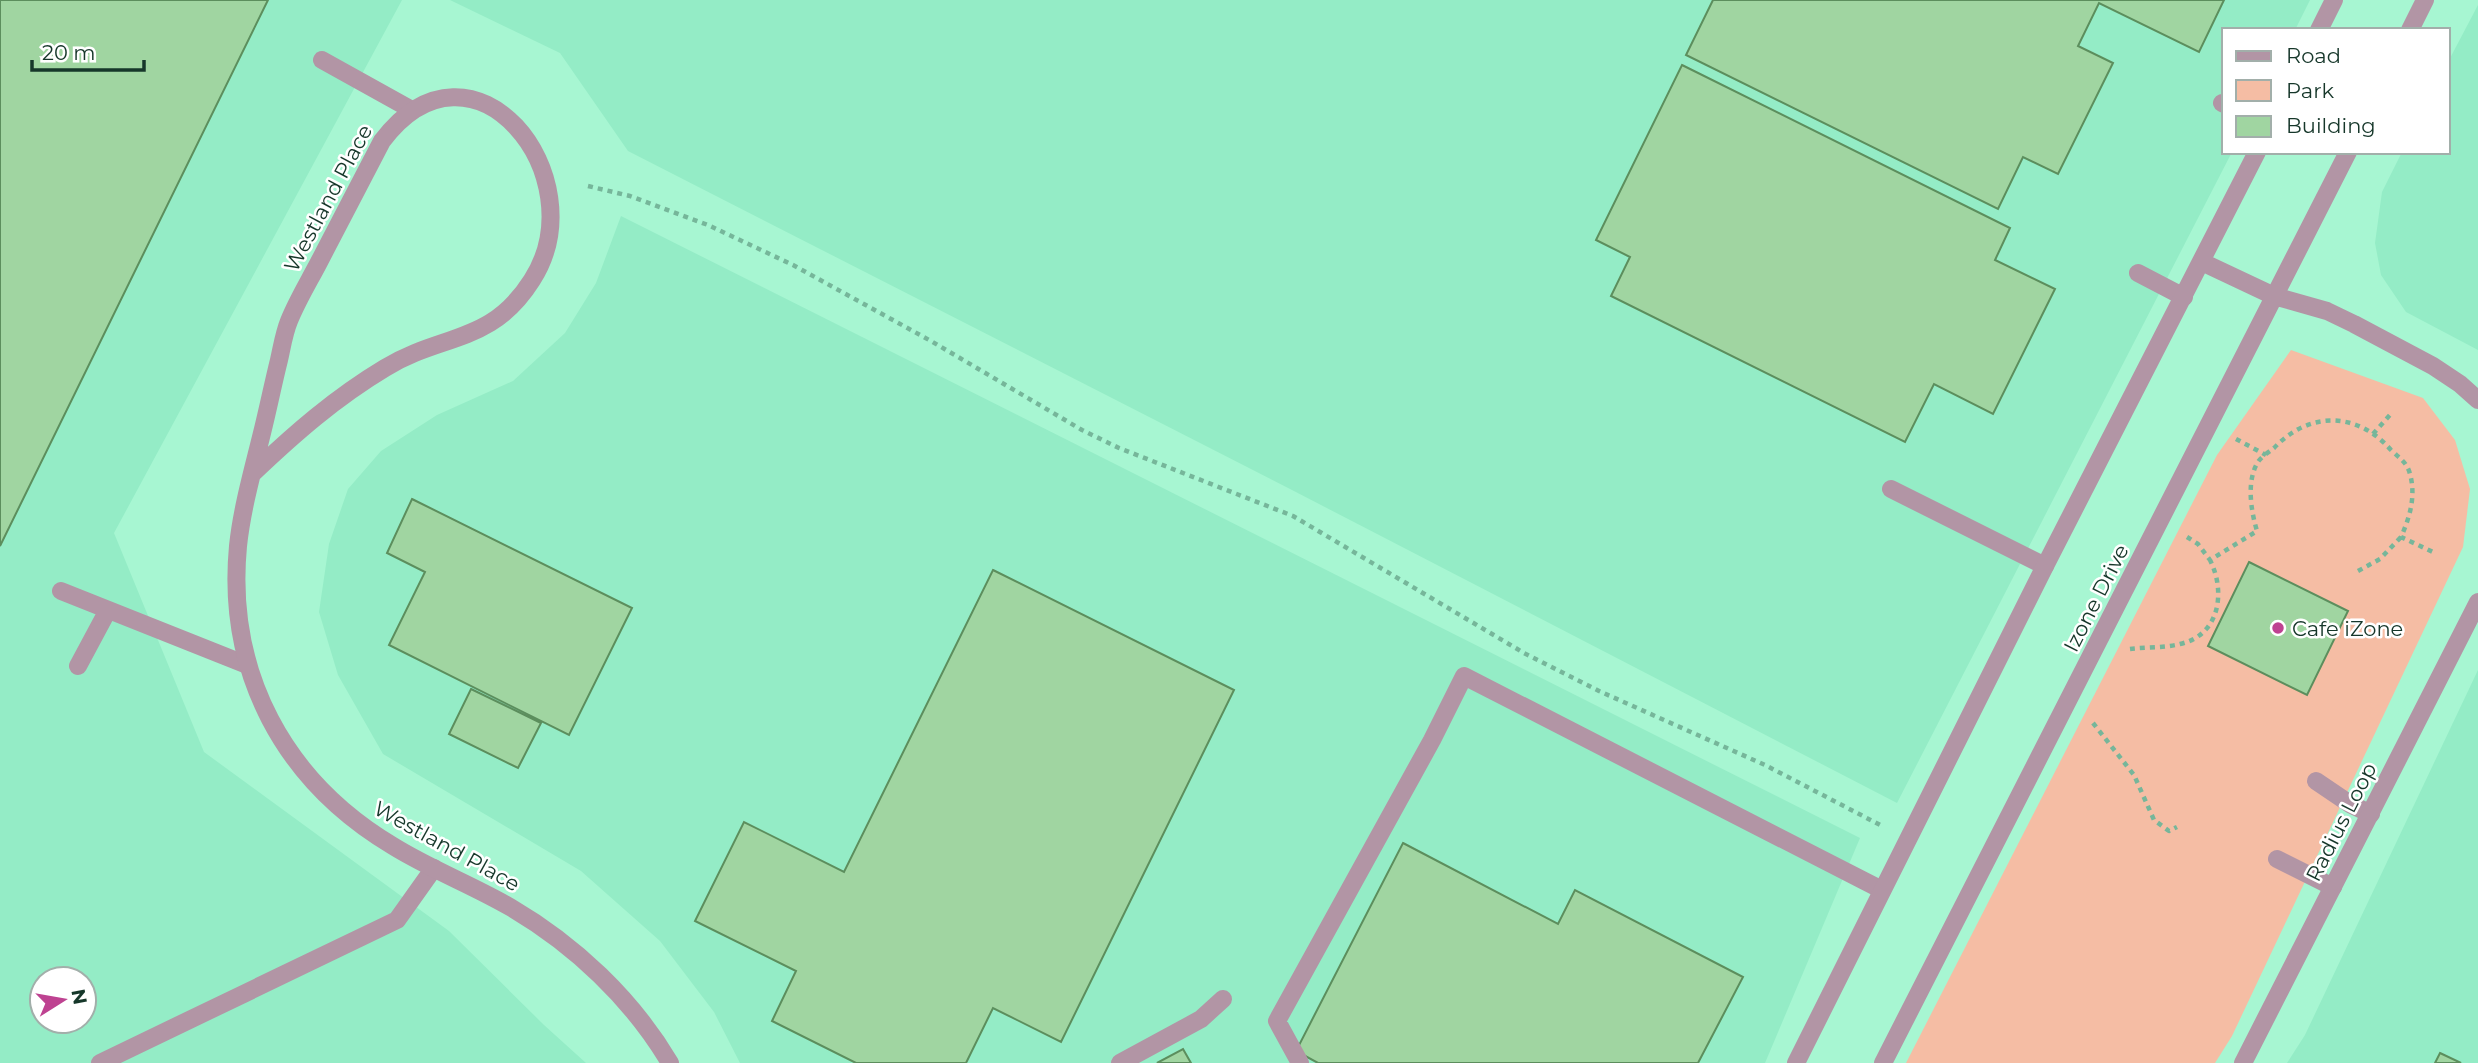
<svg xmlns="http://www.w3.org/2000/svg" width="2478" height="1063" font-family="Montserrat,sans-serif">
  <rect width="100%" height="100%" fill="#a7f6d2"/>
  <path fill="#94ecc6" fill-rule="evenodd" d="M0 0H402L114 533 204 752 449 931 544 1025 586 1063H0ZM42 979H84V1021H42Z
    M450 0H2310L2295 30H2224V152H2232L1897 803 1292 490 628 151 560 53Z
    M2478 5V350L2406 312 2381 275 2375 243 2382 192 2402 152H2448V62Z
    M621 216 1860 838 1765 1063H740L714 1012 660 941 581 871 383 754 338 675 319 612 329 544 348 489 381 451 437 415 513 381 565 333 596 283Z
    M2478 670V1063H2287L2305 1035Z"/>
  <path fill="#f5bda4" d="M2291 350 2423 398 2455 440 2470 489 2463 547 2232 1036 2215 1063H1906L2217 455Z"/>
  <path fill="#a0d5a1" stroke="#5c8e5d" stroke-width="2" d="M0 0H268L0 546Z
    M1713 0H2224L2199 52 2099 3 2078 46 2113 63 2058 174 2023 157 1998 209 1686 55Z
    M1682 65 2010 228 1995 260 2055 289 1993 414 1934 384 1905 442 1611 296 1630 257 1596 240Z
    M412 499 632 608 569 735 389 645 425 572 387 553Z
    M2249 562 2348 611 2307 695 2208 646Z
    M993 570 1234 690 1061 1042 993 1008 966 1063H856L772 1021 796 971 695 921 744 822 844 872Z
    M471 689 541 723 518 768 449 734Z
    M1403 843 1558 924 1575 890 1743 977 1698 1063H1318L1296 1051Z
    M1183 1049 1191 1063H1157Z
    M2440 1053 2461 1063H2435Z"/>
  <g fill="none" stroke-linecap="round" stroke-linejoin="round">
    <path stroke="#76b69a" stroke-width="4.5" stroke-dasharray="5 5" stroke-linecap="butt" d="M588 186 630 196 708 225 793 265 931 341 1082 430 1119 448 1293 516 1524 653 1599 691 1765 765 1884 827
      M2373 434 2390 415
      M2236 439 2266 455
      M2187 537 2198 544 2210 560 2257 531C2251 511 2246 481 2258 462 2261 457 2269 452 2274 448 2309 411 2357 411 2391 450 2399 458 2407 462 2410 474 2416 496 2410 517 2401 537L2433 552
      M2358 571 2380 559 2401 537
      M2130 649C2146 647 2164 648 2180 644 2220 635 2226 592 2210 560
      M2093 723 2134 775 2154 820 2169 831 2177 827"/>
    <path stroke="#b295a5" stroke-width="18" d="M322 60 412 110
      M2222 103 2224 104
      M2138 273 2184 297
      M1891 489 2045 566
      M61 591 247 665
      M78 666 108 610
      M2316 781 2350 804 2371 814
      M2277 859 2333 887
      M100 1063 397 920 434 868
      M1120 1063 1201 1019 1223 999
      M1300 1063 1277 1021 1432 740 1464 676 1882 890"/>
    <path stroke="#b295a5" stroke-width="18" d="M2319 30 2334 0
      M2410 30 2425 0
      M2202 262 2274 296 2327 311 2354 324 2433 366 2460 384 2478 400
      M252 474C294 434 335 398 385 368 442 333 491 345 532 280 598 177 473 20 382 141 361 182 339 223 318 264 308 283 297 301 289 321 284 333 282 347 279 360 273 384 268 409 262 433 253 470 242 508 238 546 226 673 284 781 393 846 430 869 472 885 510 907 575 945 632 999 670 1063
      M1796 1063 2045 566 2257 152
      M1883 1063 2348 152
      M2243 1063 2478 602"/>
  </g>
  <circle fill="#be4291" stroke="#fff" stroke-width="2.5" cx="2278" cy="628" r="7"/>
  <g text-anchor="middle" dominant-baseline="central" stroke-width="5" stroke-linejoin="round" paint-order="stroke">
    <g font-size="21" fill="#16372a" stroke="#fff">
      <text transform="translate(328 198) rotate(-62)">Westland Place</text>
      <text transform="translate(2096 598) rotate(-63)">Izone Drive</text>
      <text transform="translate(2341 822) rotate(-63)">Radius Loop</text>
      <text transform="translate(447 846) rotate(29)">Westland Place</text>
    </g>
    <g font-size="21" fill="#16372a" stroke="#fff" text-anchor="start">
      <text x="2292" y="628">Cafe iZone</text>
    </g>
  </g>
  <rect x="2222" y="28" width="228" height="126" fill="#ffffff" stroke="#a2afaa" stroke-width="2"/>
  <rect x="2236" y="51" width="35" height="10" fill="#b295a5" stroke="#a2afaa" stroke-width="2"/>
  <text x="2286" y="63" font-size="21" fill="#16372a">Road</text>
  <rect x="2236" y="80" width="35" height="21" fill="#f5bda4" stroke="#a2afaa" stroke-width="2"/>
  <text x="2286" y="98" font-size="21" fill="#16372a">Park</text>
  <rect x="2236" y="116" width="35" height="21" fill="#a0d5a1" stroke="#a2afaa" stroke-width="2"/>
  <text x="2286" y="133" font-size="21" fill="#16372a">Building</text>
  <g transform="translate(63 1000) rotate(79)"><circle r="33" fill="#ffffff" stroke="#a2afaa" stroke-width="2"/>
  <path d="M0-5L12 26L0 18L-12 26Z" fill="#be4291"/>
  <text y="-10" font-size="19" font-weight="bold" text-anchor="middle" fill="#16372a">N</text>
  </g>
  <path d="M32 60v10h112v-10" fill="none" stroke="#16372a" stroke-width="3.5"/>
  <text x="42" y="60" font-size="21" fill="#16372a" stroke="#ffffff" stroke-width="5" paint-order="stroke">20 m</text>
</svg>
